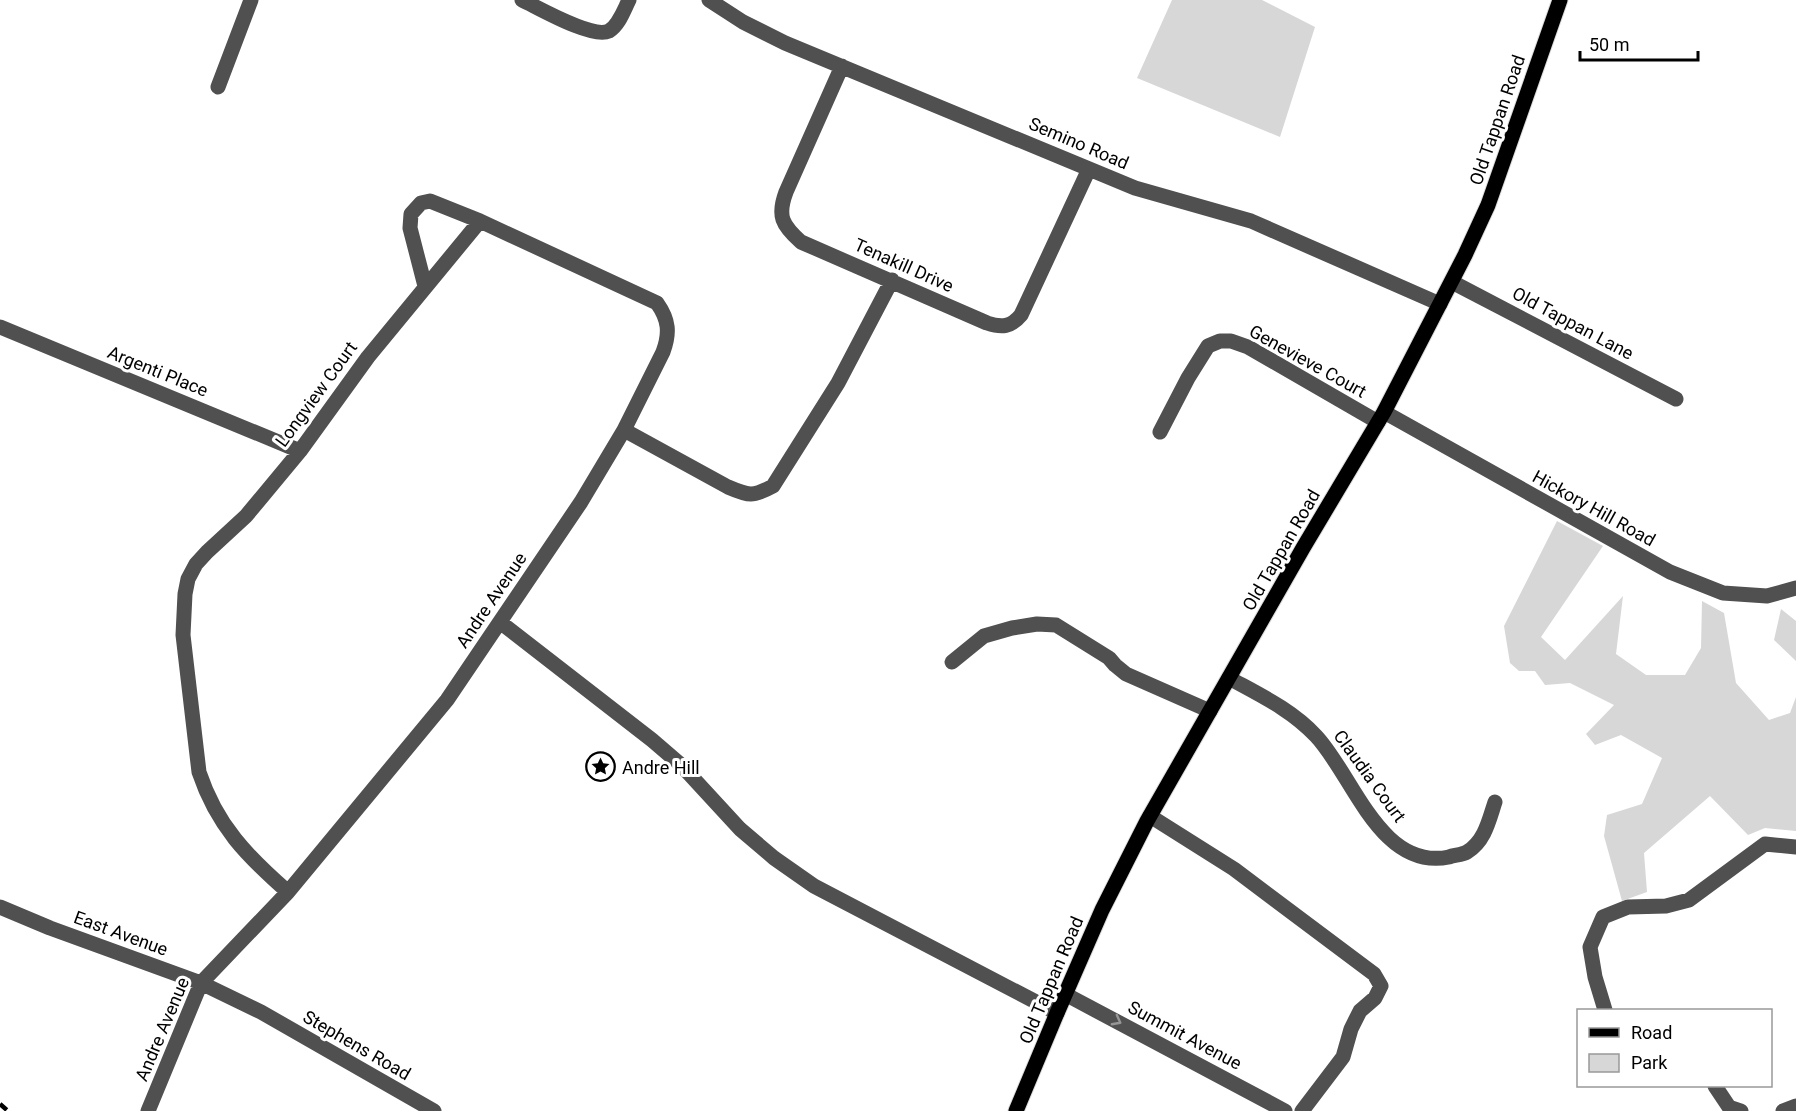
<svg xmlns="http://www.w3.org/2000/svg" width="1796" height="1111" font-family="Roboto,sans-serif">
  <rect width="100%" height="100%" fill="#fff"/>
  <path fill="#d7d7d7" d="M1172 0H1262L1315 27 1280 137 1137 78Z
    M1557 521 1603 546 1541 637 1565 660 1623 596 1616 654 1646 675H1685L1701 648 1702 601 1724 613 1736 683 1769 720 1790 713 1796 697V831L1765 828 1748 835 1710 796 1644 853 1647 892 1622 901 1604 836 1607 815 1642 804 1662 758 1621 735 1595 745 1586 734 1614 705 1570 683 1545 685 1535 671H1519L1510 663 1504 626Z
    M1781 609 1796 621V661L1774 640Z"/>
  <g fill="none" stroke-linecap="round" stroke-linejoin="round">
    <defs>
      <path id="major" d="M1016 1111 1057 1013 1102 910 1147 821 1303 548 1384 412 1465 255 1488 205 1560 0"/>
    </defs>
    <use href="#major" stroke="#dbdbdb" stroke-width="17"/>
    <path stroke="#505050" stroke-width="15" d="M522 0C539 8 592 39 609 31 619 25 624 10 629 0
      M709 0 743 22 785 43 1135 188 1251 221 1440 304
      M842 66 786 192C777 216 782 225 801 242L987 323C1002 328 1011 327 1021 315L1089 169
      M218 87 251 0
      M1452 282 1676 399
      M0 327 300 451
      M1384 412 1670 572 1723 593 1767 596 1796 588
      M624 430 728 487C749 496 753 497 773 486L838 383 892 280
      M1160 432 1188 378 1208 346 1220 341H1231L1248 347 1378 422
      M500 622 652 740 681 765 740 829 774 858 814 886 1057 1013
      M952 662 984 636 1012 628 1037 624 1056 625 1109 658 1115 665 1126 674 1210 711
      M1229 678C1260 695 1292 710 1316 736 1353 775 1380 871 1449 857 1454 855 1462 855 1467 852 1485 841 1489 820 1495 802
      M1150 816 1234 869 1374 974 1381 986 1375 998 1360 1011 1351 1029 1343 1057 1302 1111
      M288 892C247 856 217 826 199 772L183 635 185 594 188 579 196 564 207 552 246 516 300 451 368 357 480 221
      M0 907 50 928 201 983 261 1012 434 1111
      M1065 994 1285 1111
      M1605 1010 1595 977 1590 947 1603 917 1628 907 1666 906 1689 900 1765 844 1796 847
      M1715 1086 1729 1107 1741 1111
      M148 1111 201 983 288 892 447 700 581 502 624 430 663 352C670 333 669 320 657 303L480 221 430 201 421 203 411 214 410 228 425 286
      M1783 1111 1796 1106"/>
    <use href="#major" stroke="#000" stroke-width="15"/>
    <path stroke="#000" stroke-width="4.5" stroke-dasharray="9 3 1.5 3" stroke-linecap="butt" d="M0 1104 8 1111"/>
  </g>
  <defs><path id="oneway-chevron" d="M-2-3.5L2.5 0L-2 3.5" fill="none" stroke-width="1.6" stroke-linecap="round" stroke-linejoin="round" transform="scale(1.5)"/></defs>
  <use stroke="#969696" href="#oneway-chevron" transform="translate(1117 1021) rotate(28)"/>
  <defs>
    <symbol id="sight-ring" viewBox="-11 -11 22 22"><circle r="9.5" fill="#fff" stroke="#000" stroke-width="1.5"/><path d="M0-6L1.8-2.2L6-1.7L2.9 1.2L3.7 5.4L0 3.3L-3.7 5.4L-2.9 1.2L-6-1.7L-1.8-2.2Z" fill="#000"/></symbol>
  </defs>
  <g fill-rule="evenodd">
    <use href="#sight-ring" x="584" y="750" width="33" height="33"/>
  </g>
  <g text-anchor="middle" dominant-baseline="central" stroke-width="6" stroke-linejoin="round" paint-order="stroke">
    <g font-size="18" fill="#000" stroke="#fff">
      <text transform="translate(1497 120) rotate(-71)">Old Tappan Road</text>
      <text transform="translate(1079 143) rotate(23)">Semino Road</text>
      <text transform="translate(904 265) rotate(24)">Tenakill Drive</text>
      <text transform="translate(1573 323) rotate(28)">Old Tappan Lane</text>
      <text transform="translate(1308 361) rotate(29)">Genevieve Court</text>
      <text transform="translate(158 371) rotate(22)">Argenti Place</text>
      <text transform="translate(316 394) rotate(-54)">Longview Court</text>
      <text transform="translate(1594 508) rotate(29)">Hickory Hill Road</text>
      <text transform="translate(1281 550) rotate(-60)">Old Tappan Road</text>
      <text transform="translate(491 600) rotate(-56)">Andre Avenue</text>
      <text transform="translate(1370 776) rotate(54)">Claudia Court</text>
      <text transform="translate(121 933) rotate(20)">East Avenue</text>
      <text transform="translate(1051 980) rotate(-67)">Old Tappan Road</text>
      <text transform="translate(162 1029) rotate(-67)">Andre Avenue</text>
      <text transform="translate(1185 1035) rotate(28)">Summit Avenue</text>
      <text transform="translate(357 1045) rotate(30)">Stephens Road</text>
    </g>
    <g font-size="18" fill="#000" stroke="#fff" text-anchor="start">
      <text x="622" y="767">Andre Hill</text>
    </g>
  </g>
  <rect x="1577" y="1009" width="195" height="78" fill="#ffffff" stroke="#999999" stroke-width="1.5"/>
  <rect x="1589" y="1028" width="30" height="9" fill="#000000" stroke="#999999" stroke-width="1.5"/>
  <text x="1631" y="1039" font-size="18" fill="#000000">Road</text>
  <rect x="1589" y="1054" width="30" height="18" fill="#d7d7d7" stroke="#999999" stroke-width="1.5"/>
  <text x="1631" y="1069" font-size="18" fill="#000000">Park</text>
  <path d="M1580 51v9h118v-9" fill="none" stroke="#000000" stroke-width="3"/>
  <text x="1589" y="51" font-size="18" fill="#000000" stroke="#ffffff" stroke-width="4.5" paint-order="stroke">50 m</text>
</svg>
